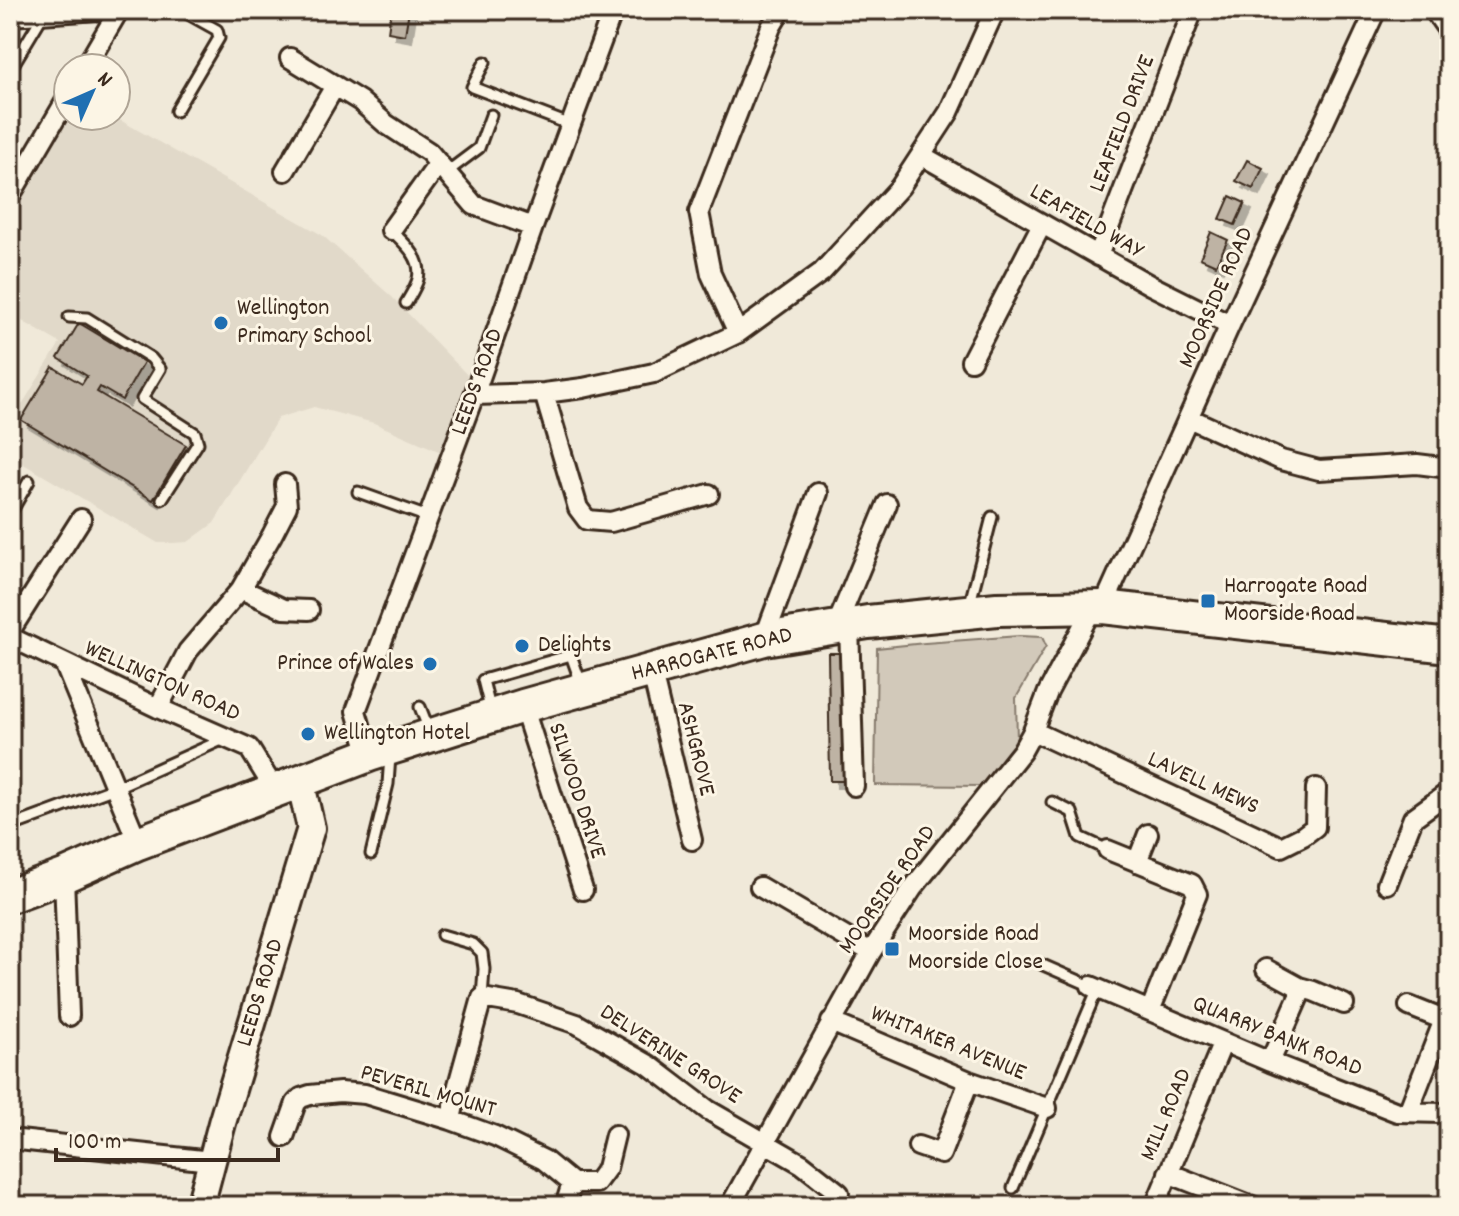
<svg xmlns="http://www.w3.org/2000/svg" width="1459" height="1216" font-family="Dekko,sans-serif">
  <defs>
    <filter id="shadow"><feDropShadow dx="7" dy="7" stdDeviation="0" flood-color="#0004"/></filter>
  </defs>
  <rect width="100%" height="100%" fill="#f0e9d9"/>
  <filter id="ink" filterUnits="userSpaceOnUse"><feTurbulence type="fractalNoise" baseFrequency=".0125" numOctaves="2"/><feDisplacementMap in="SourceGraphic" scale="16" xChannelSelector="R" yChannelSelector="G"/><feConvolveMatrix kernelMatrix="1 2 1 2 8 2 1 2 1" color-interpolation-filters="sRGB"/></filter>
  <g filter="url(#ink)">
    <path fill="#e1d9c9" d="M68 115 113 116 322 235 392 297 471 379 441 452 374 423 314 407 278 418 214 523 188 542 173 543H158L10 456V424L60 343 10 314V214Z"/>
    <path fill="#d2c9ba" stroke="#867a6c" stroke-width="2" d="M1019 636 1042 637 1046 646 1016 698 1017 740 981 786 875 785 877 648 925 643Z"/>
    <path fill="#beb3a4" stroke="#3b2a1e" stroke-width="2" filter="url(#shadow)" d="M391 10H409L405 35 388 32Z
      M1247 160 1263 168 1253 189 1236 181Z
      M1230 196 1245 203 1235 225 1220 219Z
      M1211 232 1228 240 1216 265 1200 258Z
      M79 323 144 362 122 400 100 387 97 392 186 445 153 500 21 420 53 367 82 384 87 376 58 358Z
      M828 653H846L848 781H830Z"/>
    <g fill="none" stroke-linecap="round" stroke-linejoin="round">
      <defs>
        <path id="lane" d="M485 62 472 87 571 125
          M10 70 43 15
          M176 111 219 38 217 30 181 10
          M447 172 479 148 491 115
          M391 230C405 244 423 258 418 279 416 287 410 296 406 303
          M69 317 87 318 151 358 160 369 142 399 195 433 198 443 162 499
          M358 492 428 517
          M10 514 29 481
          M969 607 992 517
          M420 707 429 730
          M491 712 483 680 571 655 582 686
          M1052 802 1072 812 1080 837 1108 850
          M20 823 115 788 224 739
          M371 854 388 784 390 756
          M442 935 473 944 482 953 484 969 482 998
          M1043 965 1091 986
          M1013 1188 1098 988"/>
        <path id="street" d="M10 16 99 10
          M290 58 360 101 386 124 429 152 474 205 533 227
          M85 68 119 10
          M921 155 1150 285 1230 325
          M285 171 335 86
          M10 196 68 97
          M391 230 439 163
          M1098 256 1193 10
          M738 333 711 274 699 212 771 27 781 10
          M971 361 1042 224
          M544 393 578 508 587 520 611 522 709 494
          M474 395 544 393 583 388 654 373 738 333 822 272 900 187 949 112 995 10
          M1189 418 1281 460 1319 470 1417 464 1449 468
          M241 589 284 609 309 610
          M1103 607 1230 325 1376 10
          M849 625 854 786
          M836 627 887 504
          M10 631 81 519
          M10 637 158 708 249 748 275 790
          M764 639 818 493
          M64 663 138 843
          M651 669 692 840
          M523 706 583 890
          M158 708 188 651 241 589 272 535 287 506 285 484
          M1033 731 1281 847 1303 836 1315 827 1316 788
          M369 755 356 711 474 395 533 227 613 10
          M1108 850 1192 884 1197 894 1150 1011
          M1137 862 1148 834
          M64 876 69 1016
          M1387 884 1413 818 1449 792
          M760 887 871 952
          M1266 969 1299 987V996L1270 1062
          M1091 986 1270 1062 1397 1112 1443 1113 1449 1115
          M1299 987 1313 991 1344 1004
          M1409 1006 1444 1020
          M831 1022 969 1081 1047 1108
          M1408 1112 1449 1007
          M451 1120 458 1085 482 998 518 1004 577 1024 649 1065 708 1110 802 1164 839 1193
          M284 1137 296 1103 301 1098 310 1095 340 1092 365 1094 451 1120 495 1136 544 1160 572 1183 565 1206
          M10 1139 211 1161
          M918 1146 941 1154 969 1081
          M1168 1173 1252 1206
          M572 1183H596L607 1168 615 1135
          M730 1206 871 952 912 889 1022 751 1033 731 1048 692 1093 607
          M1155 1206 1223 1042"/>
        <path id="secondary" d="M200 1206 222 1123 311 828 300 780"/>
        <path id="primary" d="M1440 10 1449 23"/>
        <path id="highway" d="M10 896 64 876 138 843 369 755 523 706 764 639 868 622 997 609 1103 607 1449 646"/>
      </defs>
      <use href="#lane" stroke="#3b2a1e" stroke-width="15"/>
      <use href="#street" stroke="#3b2a1e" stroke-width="24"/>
      <use href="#secondary" stroke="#3b2a1e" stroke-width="32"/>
      <use href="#primary" stroke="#3b2a1e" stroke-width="34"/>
      <use href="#highway" stroke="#3b2a1e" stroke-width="38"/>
      <use href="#lane" stroke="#fcf5e5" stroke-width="9"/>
      <use href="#street" stroke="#fcf5e5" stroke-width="18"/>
      <use href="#secondary" stroke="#fcf5e5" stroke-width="26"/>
      <use href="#primary" stroke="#fcf5e5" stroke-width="28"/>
      <use href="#highway" stroke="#fcf5e5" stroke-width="32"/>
    </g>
  </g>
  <g fill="#1f6fb2" stroke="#fcf5e5" stroke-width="3">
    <circle cx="221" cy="323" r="8"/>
    <rect x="1200" y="593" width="16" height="16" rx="4"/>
    <circle cx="522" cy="646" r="8"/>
    <circle cx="430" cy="664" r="8"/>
    <circle cx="308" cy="734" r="8"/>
    <rect x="884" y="941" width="16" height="16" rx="4"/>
  </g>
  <g text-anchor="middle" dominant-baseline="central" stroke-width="6" stroke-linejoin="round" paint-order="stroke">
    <g font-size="24" fill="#3b2a1e" stroke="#fcf5e5">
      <text transform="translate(1123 124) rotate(-69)">LEAFIELD DRIVE</text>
      <text transform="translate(1086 222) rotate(30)">LEAFIELD WAY</text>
      <text transform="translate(1217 298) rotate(-66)">MOORSIDE ROAD</text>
      <text transform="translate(478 382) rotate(-70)">LEEDS ROAD</text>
      <text transform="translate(712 655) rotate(-14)">HARROGATE ROAD</text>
      <text transform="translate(162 682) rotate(24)">WELLINGTON ROAD</text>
      <text transform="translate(695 749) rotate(76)">ASHGROVE</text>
      <text transform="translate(1203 784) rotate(25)">LAVELL MEWS</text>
      <text transform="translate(576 791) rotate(72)">SILWOOD DRIVE</text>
      <text transform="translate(888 890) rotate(-55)">MOORSIDE ROAD</text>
      <text transform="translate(261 993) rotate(-73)">LEEDS ROAD</text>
      <text transform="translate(1277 1037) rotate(22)">QUARRY BANK ROAD</text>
      <text transform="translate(948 1044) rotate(22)">WHITAKER AVENUE</text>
      <text transform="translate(670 1055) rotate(33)">DELVERINE GROVE</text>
      <text transform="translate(428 1092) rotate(16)">PEVERIL MOUNT</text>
      <text transform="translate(1167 1115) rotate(-67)">MILL ROAD</text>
    </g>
    <g font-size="24" fill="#3b2a1e" stroke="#fcf5e5" text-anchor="start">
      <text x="237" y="309">Wellington<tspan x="237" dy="28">Primary School</tspan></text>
      <text x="1224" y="587">Harrogate Road<tspan x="1224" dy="28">Moorside Road</tspan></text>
      <text x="538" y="646">Delights</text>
      <text x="414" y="664" text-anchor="end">Prince of Wales</text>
      <text x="324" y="734">Wellington Hotel</text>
      <text x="908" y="935">Moorside Road<tspan x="908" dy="28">Moorside Close</tspan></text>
    </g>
  </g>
  <rect width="1459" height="1216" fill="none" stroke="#fcf5e5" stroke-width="40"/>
  <rect x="20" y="20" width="1419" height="1176" fill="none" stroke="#3b2a1e" stroke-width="3" filter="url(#ink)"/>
  <g transform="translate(92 92) rotate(45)"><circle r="38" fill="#fcf5e5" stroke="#afa495" stroke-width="2"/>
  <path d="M0-6L14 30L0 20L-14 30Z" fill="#1f6fb2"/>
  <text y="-12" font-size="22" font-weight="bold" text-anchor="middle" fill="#3b2a1e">N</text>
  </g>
  <path d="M56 1148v12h222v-12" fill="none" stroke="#3b2a1e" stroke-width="4"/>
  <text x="68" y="1148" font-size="24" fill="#3b2a1e" stroke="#fcf5e5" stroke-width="6" paint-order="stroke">100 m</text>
</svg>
